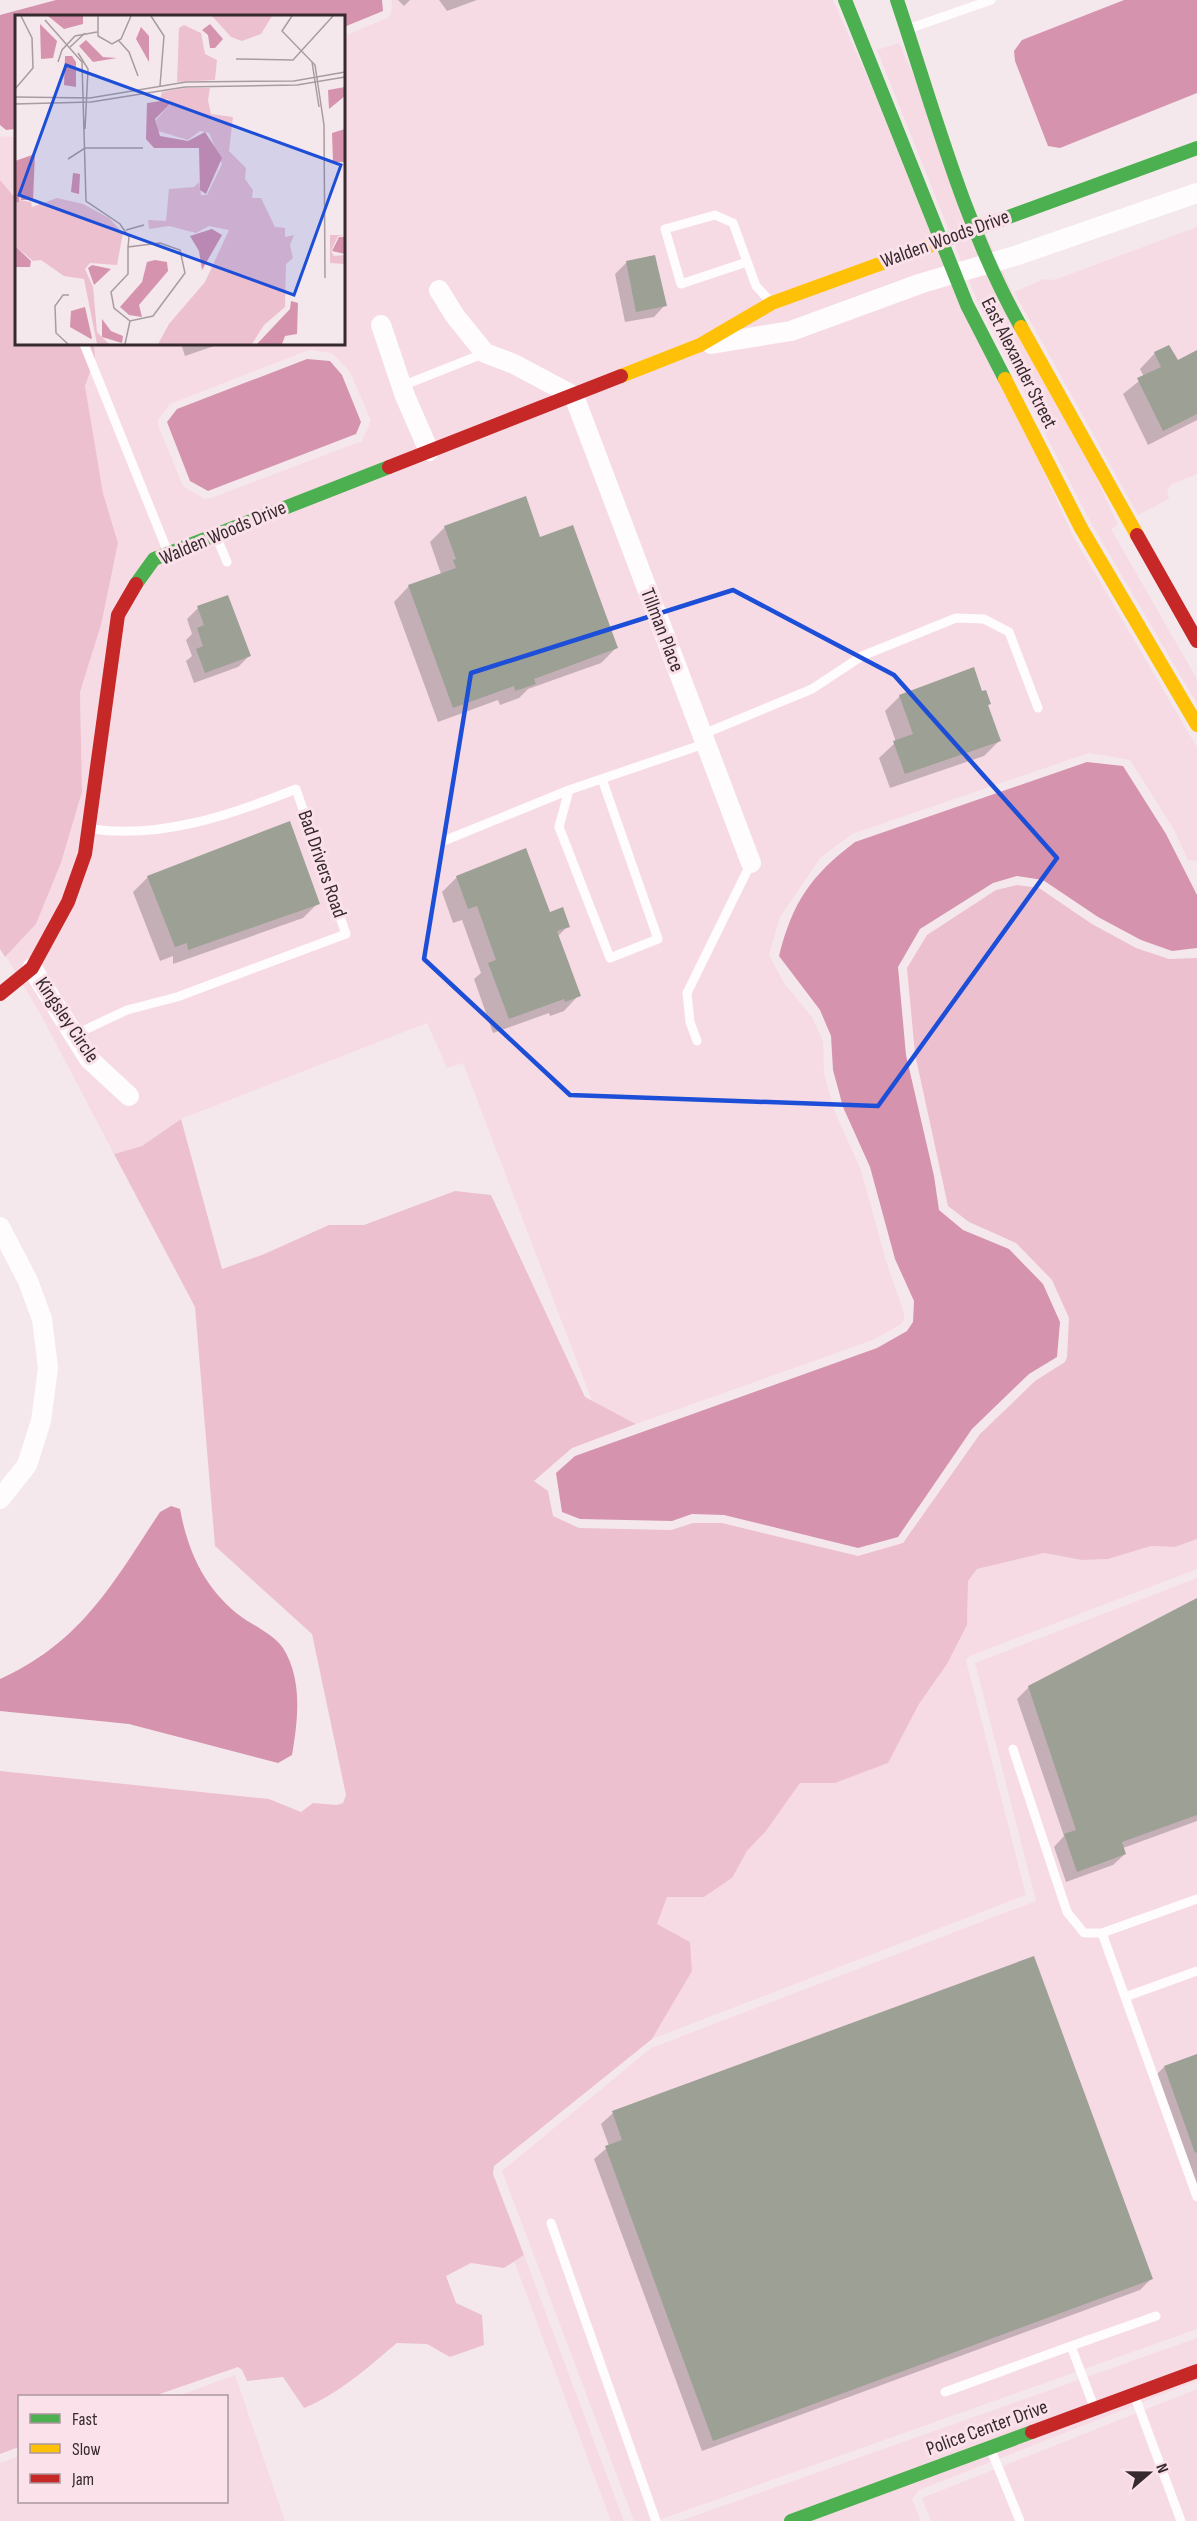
<svg xmlns="http://www.w3.org/2000/svg" width="1197" height="2521" font-family="'Sofia Sans Condensed',sans-serif">
  <rect width="100%" height="100%" fill="#f5e8ec"/>
  <path fill="#f7dbe4" fill-rule="evenodd" d="M392 0H833L1072 534 1197 747V861L1188 860 1174 830 1130 760 1089 753 852 834 821 857 780 917 769 955 784 983 812 1017 823 1041 824 1073 834 1110 861 1170 886 1261 904 1313V1320L900 1325 873 1340 636 1424 592 1401 463 1063 447 1068 427 1023 181 1119 142 1146 114 1154 42 1017 6 956 36 924 61 863 82 792 80 692 101 625 118 543 103 493 85 386 95 358 94 344H344V36L387 18 391 14ZM309 350 332 353 350 372 371 421 362 441 211 498 205 499 183 486 158 425V420L170 404Z
    M899 43 1118 525 1111 529 1197 679V704L1091 523 977 301 877 50Z
    M0 136 16 137V199L0 180Z
    M1197 227V474L1172 484 1167 490 1169 499 1138 515 1014 292 1044 279 1054 280Z
    M1197 1539V1569L970 1656 966 1660 1026 1895 652 2039 692 1971 690 1942 657 1924 667 1896 704 1897 731 1879 747 1851 766 1831 800 1783H835L888 1763 919 1704 947 1664 967 1625 968 1581 977 1569 1044 1553 1082 1560 1108 1559 1151 1546 1175 1547Z
    M1197 1578V2329L656 2521H634L502 2171 651 2048 1036 1901 975 1663Z
    M524 2255 624 2521H611L514 2261Z
    M1197 2338V2381L919 2490 912 2499 921 2521H680Z
    M235 2375 285 2521H0V2463L19 2456 20 2502H226V2396H178Z
    M1197 2389V2521H931L922 2498Z"/>
  <path fill="#ecc0cf" d="M0 180 16 199V344H94L95 358 85 386 103 493 118 543 101 625 80 692 82 792 61 863 36 924 5 957 0 949Z
    M1017 885 1039 888 1092 924 1136 948 1169 959 1197 958V1539L1175 1547 1151 1546 1108 1559 1082 1560 1044 1553 977 1569 968 1581 967 1625 947 1664 919 1704 888 1763 835 1783H800L766 1831 747 1851 732 1878 704 1897H667L657 1924 690 1942 692 1971 652 2039 494 2166 493 2174 524 2255 504 2268 471 2263 446 2276 456 2303 482 2315 484 2345 450 2357 427 2344 397 2343C368 2367 339 2394 304 2408L283 2377 247 2381 242 2370 238 2367 154 2396H20L19 2447 0 2454V1771L269 1799 301 1812 313 1803 337 1805 343 1803 346 1795 312 1634 215 1546 195 1307 114 1154 142 1146 181 1119 222 1269 262 1255 329 1225H364L455 1191 491 1195 585 1397 636 1424 572 1448 534 1481 548 1491 553 1516 579 1528 671 1530 693 1523H722L858 1556 903 1543 980 1434 1035 1381 1065 1362 1067 1357 1069 1318 1052 1280 1016 1243 969 1222 948 1206 915 1054 907 968 927 935 996 890Z"/>
  <path fill="#d693ad" d="M56 0H382L383 11 344 27V16H16V129L6 130 0 125V15Z
    M1124 0H1197V93L1060 148 1048 146 1015 61 1014 51 1022 40Z
    M307 359 330 361 342 375 361 422 356 434 208 491 190 481 167 422 177 409Z
    M1087 762 1123 766 1166 834 1197 895V948L1172 951 1141 940 1098 917 1043 880 1017 876 993 883 920 929 898 967 906 1055 934 1176 939 1210 963 1230 1009 1249 1043 1284 1060 1322 1057 1357 1029 1374 972 1429 898 1537 858 1548 724 1515 692 1514 672 1521 580 1519 562 1512 556 1473 575 1456 877 1348 907 1331 913 1322 914 1301 895 1259 870 1167 843 1107 833 1070 831 1036 820 1010 779 956C792 903 811 875 855 842Z
    M171 1506 180 1509C188 1553 206 1591 243 1618 255 1626 275 1636 283 1648 303 1680 298 1720 292 1755L278 1763 129 1724 0 1711V1679C82 1642 113 1583 160 1512Z"/>
  <path fill="#0003" d="M398 0H410L404 6Z
    M439 0H477L447 11Z
    M655 259 665 305 654 317 625 322 615 274 626 263Z
    M181 344H220L185 356Z
    M1197 352V420L1148 445 1123 394 1144 377 1140 369 1155 353 1177 362Z
    M445 527 616 648 601 663 528 689 519 698 500 705 498 700 438 722 394 602 409 586 441 574 430 542Z
    M198 608 249 656 238 667 194 683 186 661 192 656 186 640 192 634 187 619Z
    M981 693 989 704 986 707 999 741 984 756 890 788 879 758 896 742 885 711 900 696Z
    M148 877 318 903 303 918 173 964V956L160 961 133 892Z
    M457 877 568 926 557 937 579 995 564 1011 550 1016 549 1013 493 1033 474 979 481 973 462 920 453 923 442 892Z
    M1197 1599V1821L1123 1848 1125 1854 1113 1865 1066 1882 1054 1847 1064 1836 1017 1699 1029 1687Z
    M1197 2055V2200L1153 2078 1164 2067Z
    M613 2113 1151 2279 1140 2290 702 2451 594 2159 609 2146 601 2124Z"/>
  <path fill="#9ca095" d="M655 255 667 306 636 312 626 261Z
    M1169 345 1178 360 1197 350V414L1163 431 1137 378 1161 367 1154 352Z
    M526 496 540 537 573 525 618 648 534 679 536 684 515 691 514 686 453 708 408 585 456 568 453 560 456 559 444 526Z
    M228 595 251 656 205 673 196 649 203 646 197 628 204 625 197 606Z
    M974 667 982 691 986 690 991 704 988 705 1001 741 905 774 893 741 913 734 899 695Z
    M290 821 320 904 188 950 187 943 175 947 147 876Z
    M526 848 550 912 563 907 570 927 557 931 581 996 565 1002 564 999 509 1019 488 963 496 960 477 906 468 909 456 876Z
    M1197 1598V1815L1122 1842 1126 1854 1077 1872 1064 1834 1076 1830 1028 1686Z
    M1034 1956 1153 2279 713 2441 605 2146 622 2140 612 2111Z
    M1197 2054V2152L1195 2153 1164 2066Z"/>
  <g fill="none" stroke-linecap="round" stroke-linejoin="round">
    <path stroke="#fefcfc" stroke-width="9" d="M911 28 991 0
      M747 262 681 284 665 229 715 215 733 223 756 286 770 301
      M84 344 167 550
      M402 386 485 353
      M216 536 227 562
      M701 735 812 689 862 656 956 618 984 619 1009 632 1038 708
      M602 779 658 939 610 958 559 827 569 790 704 744
      M446 840 569 790
      M74 1035 127 1010 177 997 346 934 296 789C231 815 161 839 91 829
      M697 1041 690 1022 687 993 751 863
      M1013 1749 1067 1912 1084 1933H1102
      M1197 1899 1102 1933 1197 2197
      M1125 1997 1197 1971
      M551 2223 656 2521
      M1071 2346 1156 2316
      M945 2392 1071 2346 1094 2407
      M1135 2397 1181 2521
      M991 2450 1020 2521"/>
    <path stroke="#fefcfc" stroke-width="20" d="M439 290 455 316 485 353 514 364 574 396 751 863
      M381 325 405 396 429 451
      M711 344 791 331 922 283 1015 256 1197 193
      M32 968 89 1059 129 1096
      M0 1227 28 1281 42 1319 48 1368 41 1421 27 1465 0 1499"/>
    <path stroke="#4caf50" stroke-width="14" d="M845 0 967 305 1005 379
      M897 0C934 110 964 226 1021 327
      M943 241 1197 148
      M136 584 154 559 389 467
      M791 2521 1032 2432"/>
    <path stroke="#ffc107" stroke-width="14" d="M1021 327 1137 535
      M621 376 700 345 772 303 943 241
      M1005 379 1081 528 1197 725"/>
    <path stroke="#c62828" stroke-width="14" d="M389 467 621 376
      M1137 535 1197 641
      M0 994 32 968 68 902 85 854 118 615 136 584
      M1032 2432 1197 2371"/>
  </g>
  <path fill="none" stroke="#1d4ed8" stroke-width="4.5" stroke-linejoin="round" d="M733 590 894 675 1057 858 878 1106 570 1095 424 959 471 673Z"/>
  <g text-anchor="middle" dominant-baseline="central" stroke-width="6" stroke-linejoin="round" paint-order="stroke">
    <g font-size="20" fill="#362a2e" stroke="#fbe2ea">
      <text transform="translate(945 239) rotate(-20)">Walden Woods Drive</text>
      <text transform="translate(1019 363) rotate(63)">East Alexander Street</text>
      <text transform="translate(223 533) rotate(-23)">Walden Woods Drive</text>
      <text transform="translate(662 630) rotate(69)">Tillman Place</text>
      <text transform="translate(322 864) rotate(71)">Bad Drivers Road</text>
      <text transform="translate(67 1020) rotate(56)">Kingsley Circle</text>
      <text transform="translate(987 2428) rotate(-20)">Police Center Drive</text>
    </g>
  </g>
  <g transform="translate(15 15)">
    <rect width="330" height="330" fill="#f5e8ec"/>
    <path d="M197 1H257L246 19 227 26 216 22ZM169 10 186 18 190 39 202 45 200 65 162 67 164 13ZM170 73H195L193 85 196 99 218 102 214 136 231 153 230 164 238 175 237 183H246L260 212 270 213V222L279 220 275 230 278 243 271 249 270 292 249 310 237 329H143L154 309 190 267 214 215 194 211 181 218 154 211 134 214 133 205 151 206 154 174 179 172 184 167 186 180H192L207 149 194 118 185 116 173 125 143 116 141 105 156 88 153 84 145 85 147 77ZM42 183 68 189 94 203 108 218 102 250 75 248 70 254 78 272 82 317 94 329H82L69 264 49 261 26 245 18 246 0 231V189L5 185 16 187 17 192ZM315 220H330L323 221 316 236 319 241 330 240V249L315 248Z" fill="#ecc0cf"/>
    <path d="M33 1H68V9L49 14ZM25 9 42 26 38 43 26 44ZM195 9 208 24 200 33H195L193 20 187 15ZM126 12 134 21V47L121 24ZM71 25 88 42 102 43 78 47 64 31ZM50 41H57L61 47V72L49 70ZM330 72V81L314 94 313 75ZM153 85 154 90 140 104 145 121 173 126 190 117 207 143 191 179 185 175 184 133H139L131 124 132 88ZM330 114V147H318L317 118ZM20 139 18 185H6V172L4 187 0 188V146ZM58 158 65 159 64 179 56 177ZM197 214 207 220 187 255 184 236 175 221ZM324 222H330V239L317 236ZM1 232 16 246 15 252H0ZM140 245 152 247 153 256 124 290 127 302 114 300 105 292 127 267 132 247ZM77 250 96 254 79 270 73 253ZM276 286 283 288 282 319 270 321 267 329H242L275 294ZM70 292 77 323 76 324 55 312 56 296ZM87 304 96 316 108 321 107 328 87 322Z" fill="#d693ad"/>
    <path fill="none" stroke="#a99ca0" stroke-width="1.5" d="M83 1V21L97 29 106 24 116 1M136 1 149 21 145 71M277 1 267 16 300 50 309 110 310 263M30 5 67 47 71 186 105 209 114 222 113 232M104 26 114 37 123 61M54 33 70 18M63 38 73 54 70 114M221 44 278 45 318 1M43 47 47 35 60 21 82 17M297 47 304 92M0 74 18 53 17 23 6 1M0 82 75 83 171 67 279 66 330 57M0 89 76 87 170 72 282 70 330 62M53 144 70 133H128M111 215 129 210M145 228 165 235 170 258 138 301 115 306 99 293 96 277 113 259V232ZM53 329 41 318 40 291 48 280H54M110 329 115 306"/>
    <path fill="#1d4ed8" fill-opacity="0.15" stroke="#1d4ed8" stroke-width="3" d="M51 50 326 150 279 280 4 180Z"/>
    <rect width="330" height="330" fill="none" stroke="#362a2e" stroke-width="3"/>
  </g>
  <rect x="18" y="2395" width="210" height="108" fill="#fbe2ea" stroke="#ac989f" stroke-width="1.5"/>
  <rect x="30" y="2414" width="30" height="9" fill="#4caf50" stroke="#ac989f" stroke-width="1.5"/>
  <text x="72" y="2425" font-size="18" fill="#362a2e">Fast</text>
  <rect x="30" y="2444" width="30" height="9" fill="#ffc107" stroke="#ac989f" stroke-width="1.5"/>
  <text x="72" y="2455" font-size="18" fill="#362a2e">Slow</text>
  <rect x="30" y="2474" width="30" height="9" fill="#c62828" stroke="#ac989f" stroke-width="1.5"/>
  <text x="72" y="2485" font-size="18" fill="#362a2e">Jam</text>
  <g transform="translate(1149 2473) rotate(70)" stroke="#fbe2ea" stroke-width="4.5" paint-order="stroke">
  <path d="M0-4.5L10 22L0 15L-10 22Z" fill="#362a2e"/>
  <text y="-9" font-size="16" font-weight="bold" text-anchor="middle" fill="#362a2e">N</text>
  </g>
</svg>
